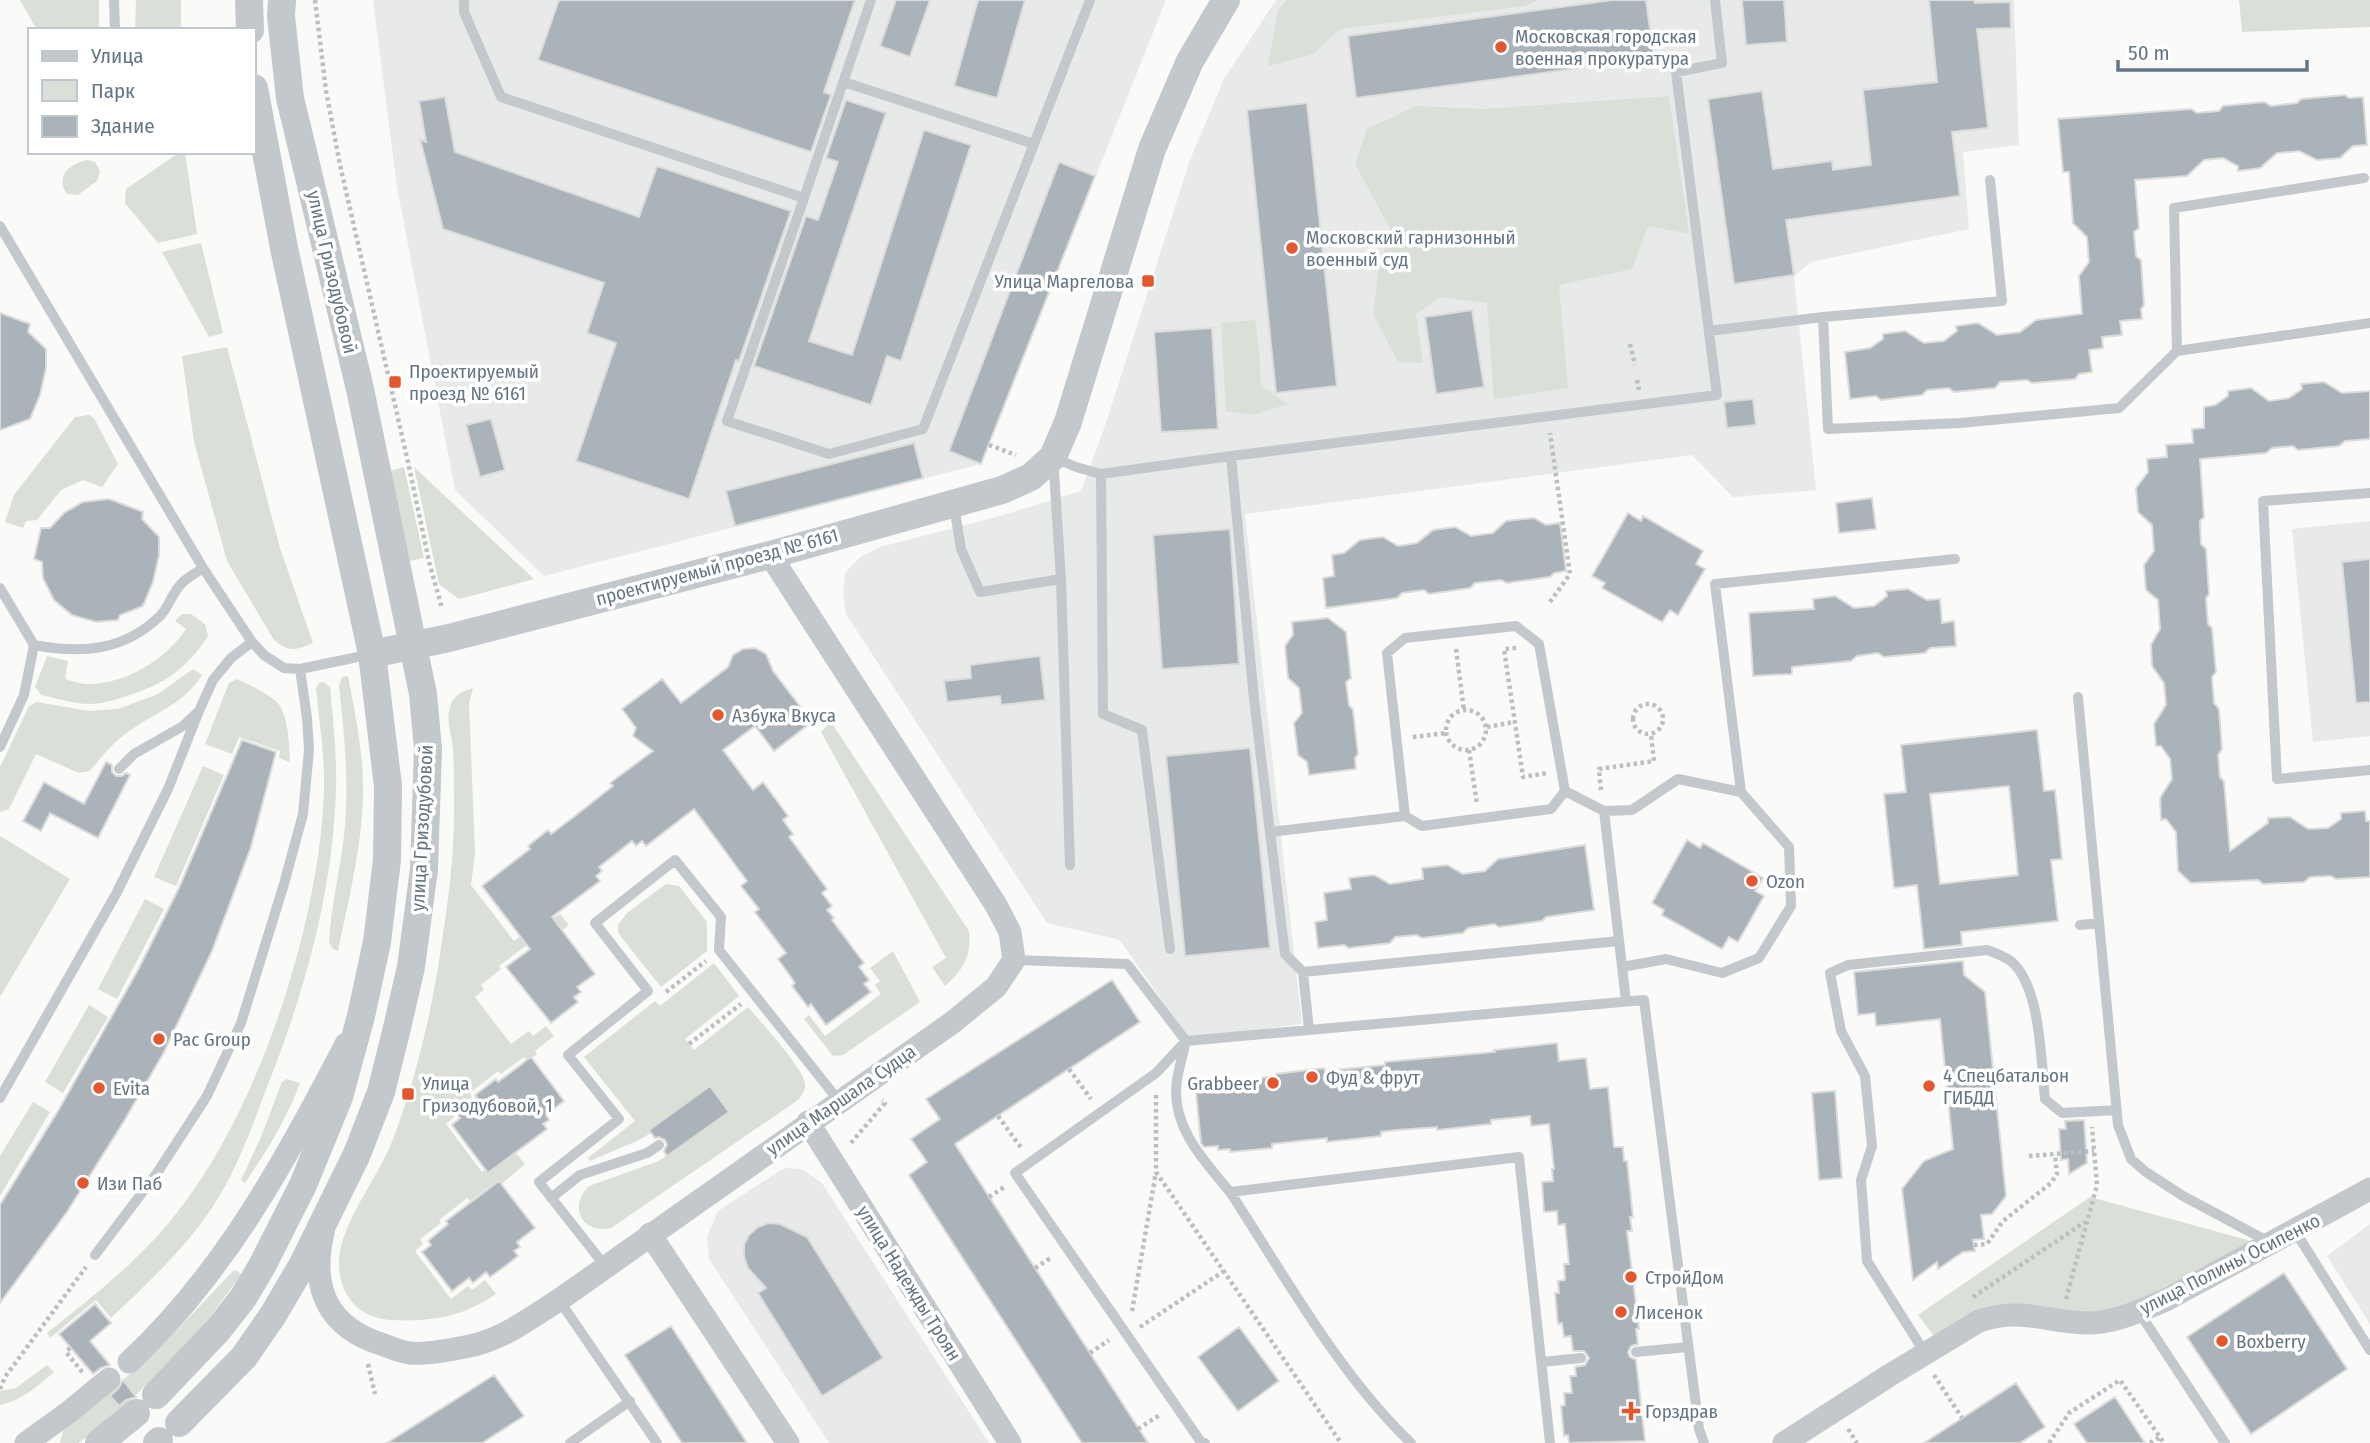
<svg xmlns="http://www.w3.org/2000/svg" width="2370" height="1443" font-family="'Fira Sans Condensed',sans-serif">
  <rect width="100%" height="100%" fill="#fafaf8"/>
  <path fill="#e8e9e9" d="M373 0H1166L981 464 544 576 455 490 397 187Z
    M1276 0H2014L2019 145 1963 152 1969 229 1811 262 1794 276 1816 490 1733 497 1692 455 1245 514 1302 1024 1188 1038 1120 940 1047 923 846 614 843 594 845 573 860 557 880 547 1000 516 1081 491 1105 426 1190 160 1224 79Z
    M2370 521V736L2313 742 2292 529Z
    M784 1168 802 1169 822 1183 989 1443H829L709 1259 707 1236 718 1211Z
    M2370 1224V1324L2327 1256Z"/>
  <path fill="#dadfd7" d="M20 0H99V30H37Z
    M136 0H181V30H135Z
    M1286 0H1538L1525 6 1340 29 1313 54 1268 66 1278 10Z
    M2239 0H2370V27L2242 32Z
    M1669 96 1689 234 1648 226 1632 269 1559 285 1568 388 1494 399 1487 303 1440 297 1416 314 1423 363 1398 362 1373 314 1378 274 1390 228 1355 164 1367 129 1416 106 1485 109Z
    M180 152H185L197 234 158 243 125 203 126 189Z
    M87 160 95 162 100 171 97 181 78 195 67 194C55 177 69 164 87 160Z
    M201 243 223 333 209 337 162 252Z
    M1255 320 1259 350 1261 386 1288 404 1253 415 1226 411 1221 323Z
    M227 347 280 548 313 643C295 650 291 653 274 640L227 561 194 442 182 356Z
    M89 415 94 418 118 464 102 487 83 480 61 490 37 520 26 521 23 528 5 522 14 495 75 417Z
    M404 467 424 558 405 562 386 472Z
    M414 467 534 579 459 599 439 584Z
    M182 614H191L205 624 208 636C187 669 164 684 127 696 115 700 102 704 89 704 74 704 56 698 41 695L35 687 47 656 68 661 65 679C72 681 80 684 87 684 124 685 167 659 186 629L175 621Z
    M193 669 202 675C182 706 155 712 128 732 114 742 101 757 90 771L79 773 36 754 9 809 0 812V767L29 706 37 702 89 711 118 709 158 694Z
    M348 676C355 713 363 750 363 788 363 843 349 898 338 951L333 949 329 942C331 903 342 864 345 825 349 778 344 732 339 686L342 677Z
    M237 679C248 684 274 696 280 706 289 722 289 745 290 762L279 758 280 751 239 737 232 754 205 744 229 683Z
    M324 682 330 687C333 721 337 754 336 788 333 893 304 995 265 1092 252 1127 239 1163 220 1195 193 1241 150 1281 111 1318L96 1300 50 1338 47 1333C98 1292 146 1256 185 1202 263 1097 320 919 324 789 325 755 319 721 316 688L319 683Z
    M473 688 469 703 475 853 471 885 514 941 550 914 554 918 560 914 569 925 558 934 528 944 499 966 501 969 481 985 484 990 475 997 511 1044 529 1031 533 1036 546 1026 554 1036 535 1051 537 1054 528 1061 524 1057 501 1074 498 1071 470 1093 472 1097 451 1112 454 1117 446 1124 482 1172 499 1159 503 1163 516 1153 525 1164 497 1188 493 1184 470 1201 467 1198 439 1220 441 1223 420 1239 423 1244 415 1251 451 1299 468 1286 472 1290 485 1280 496 1294C463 1317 430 1322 391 1320 357 1318 338 1293 339 1260 341 1222 380 1175 393 1139 415 1081 431 1016 440 954 448 903 455 854 454 802 454 784 454 766 453 749 452 737 447 723 449 712 451 697 460 692 473 688Z
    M831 722 969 931C972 956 963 970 945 986L932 967 946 958 821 732Z
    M203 766 224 775 176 886 154 877Z
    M0 836 70 879 0 997Z
    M666 884 679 886 707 922V951L661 987 622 938 618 932V925L627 913Z
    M145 899 164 909 117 999 98 989Z
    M893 951 920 1002 843 1055 833 1056 804 1019 809 1015 825 1036 881 994 875 985 880 981 870 968Z
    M714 963 739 996 685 1039 694 1050 748 1007C760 1021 800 1065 804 1080 807 1088 803 1094 798 1100L611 1228C582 1234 568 1207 589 1186L659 1161 728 1112 709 1086 649 1130 651 1133 639 1140 590 1161 588 1158 635 1121 584 1057 655 1001 660 1006Z
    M89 1005 108 1017 63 1093 45 1082Z
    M287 1079 300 1083C287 1119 266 1152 245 1183L241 1180 261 1137 282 1082Z
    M33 1102 50 1112 0 1196V1156Z
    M2090 1197 2255 1242 2162 1293 2112 1312 1934 1336 1918 1315Z
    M234 1270 238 1271 241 1275 197 1334 135 1396 93 1433 78 1443H60L63 1431 158 1350Z
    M47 1365 54 1372C38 1386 21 1401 0 1405V1391L16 1388Z"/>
  <path fill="#aab3b9" stroke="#dcdcda" stroke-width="2" fill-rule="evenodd" d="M559 0H855L824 92 831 95 811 152 538 60Z
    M896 0H930L910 57 880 46Z
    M978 0H1025L997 98 954 86Z
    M1613 0H1646L1654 58 1356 98 1348 36Z
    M1742 0H1784L1787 42 1746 45Z
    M1929 0H1974L1975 3 2010 2 2011 28 1977 29 1988 128 1952 132 1960 196 1786 220 1794 275 1734 284 1708 99 1762 91 1773 169 1832 161 1833 170 1871 165 1863 90 1937 82Z
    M2345 95 2349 98 2363 97 2367 145 2353 146 2340 158 2317 160 2299 151 2277 153 2260 168 2238 171V166L2223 158 2204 160 2187 176 2135 180 2139 228 2134 232 2136 256 2141 260 2144 305 2141 309 2142 319 2120 321 2122 335 2102 337 2103 348 2089 350 2092 372 2079 374 2075 379 2032 383 2027 380 2000 382 1995 388 1954 392 1949 388 1927 390 1922 395 1881 400 1876 396 1850 399 1845 352 1870 348 1883 339V334L1905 331 1924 343 1944 341 1957 331 1956 326 1978 323 1997 335 2020 332 2036 320 2082 314 2079 276 2089 262 2087 237 2073 223 2069 172H2063L2058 119 2191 109 2197 113 2219 111 2223 106 2264 102 2271 106 2297 103 2301 99Z
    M445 97 455 152 639 217 657 166 791 211 739 361 736 360 689 499 576 461 616 343 587 333 604 283 443 229 420 139 426 142 419 101Z
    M846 100 886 113 809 341 852 355 924 130 971 145 901 361 887 356 871 405 754 366 806 216 818 220 838 162 826 158Z
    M1307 103 1337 386 1276 393 1247 110Z
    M1059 162 1095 176 981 464 949 451Z
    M1472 310 1484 387 1436 394 1425 317Z
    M0 313 30 324 28 332 46 349V368L40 395 30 419 0 430Z
    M1212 328 1218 429 1161 432 1154 332Z
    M2324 382 2342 393 2370 391V439L2345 441 2339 446 2298 450 2293 446 2272 448 2266 453 2200 459 2204 517 2200 521 2201 544 2206 549 2209 594 2206 598 2208 624 2212 628 2216 672 2212 677 2214 703 2219 709 2222 749 2218 755 2220 777 2224 782 2230 851 2268 823V818L2290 817 2308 829 2328 828 2341 819V813L2365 811 2366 821H2370V877L2336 879 2331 876 2310 877 2304 882 2263 884 2258 880 2191 883 2178 871 2176 832 2166 819 2161 820 2160 798 2172 779 2170 759 2161 746H2156L2154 724 2166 705 2164 683 2152 666 2151 645 2160 629 2158 600 2146 590 2144 565 2154 551 2152 525 2138 512 2136 488 2148 472 2147 459 2167 457 2166 445 2193 443 2192 429 2204 428V407L2215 405 2228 396V391L2251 388 2269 401 2289 398 2302 389 2301 384Z
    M1753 399 1756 425 1727 428 1724 402Z
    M491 419 505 470 480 477 466 425Z
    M914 443 923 478 735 526 726 491Z
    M1872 498 1876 529 1839 533 1836 503Z
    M109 499 143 512 142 519 159 537V555L153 582 143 606 120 615 118 620 96 622 72 615 54 600 43 578 42 562 34 559 41 528H50L64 513 83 502Z
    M1628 513 1641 521 1643 516 1703 551 1696 564 1705 569 1678 615 1670 610 1662 622 1602 588 1605 583 1592 576Z
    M1534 518 1546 525 1560 523 1566 571 1554 573 1550 577 1507 583 1501 580 1475 583 1470 588 1429 594 1424 590 1402 593 1397 598 1326 608 1323 578 1334 576 1332 555 1344 553 1360 540 1383 537 1398 546 1417 543 1433 530 1455 527 1471 536 1493 533 1506 521Z
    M1230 529 1239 664 1162 669 1153 535Z
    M2370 559V702L2356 703 2342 562Z
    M1908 589 1927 600 1940 599 1942 623 1954 621 1956 646 1930 648 1925 653 1884 657 1878 653 1857 656 1851 661 1792 667V674L1753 676 1749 613 1814 609 1813 599 1835 596 1854 608 1874 606 1887 596 1886 591Z
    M1328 618 1346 632 1351 678 1346 682 1349 705 1353 710 1358 754 1355 758 1356 769 1309 775 1307 762 1298 755 1294 723 1302 713 1299 688 1288 678 1285 646 1293 635 1292 622Z
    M755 648 766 654 773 671 812 722 774 751 755 726 723 750 753 790 763 782 788 816 783 820 793 834 789 837 827 889 822 893 832 906 827 910 834 918 832 920 864 963 859 967 869 980 864 984 871 992 826 1025 811 1004 808 1007 792 986 795 983 778 959 786 953 755 912 759 909 741 886 747 881 694 809 646 846 642 841 636 846 632 841 599 867 602 871 596 876 600 881 552 917 595 974 577 987 581 992 574 997 578 1002 551 1023 506 967 530 949 482 886 530 849 528 846 548 830 551 834 575 816 613 786 610 783 653 751 633 736 636 728 622 709 662 679 681 703 728 667 733 655 743 649Z
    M1040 656 1045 700 1001 705 1000 696 947 702 944 681 971 678 970 665Z
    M2037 730 2044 791 2055 790 2062 859 2051 860 2058 921 1961 932 1962 945 1924 949 1917 885 1894 888 1884 794 1906 792 1901 745ZM2009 786 2018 875 1940 884 1930 794Z
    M242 740 276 752 251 847 212 951 163 1054 124 1121 67 1212 0 1303V1205L58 1111 138 970 179 888Z
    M1250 748 1270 948 1185 956 1166 756Z
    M106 762 112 765V772L116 776H122L126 773 130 775 98 838 50 813 41 831 23 821 44 782 84 804Z
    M1687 840 1700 848 1703 843 1763 878 1755 891 1764 896 1738 942 1729 937 1722 949 1662 915 1664 910 1652 903Z
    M1585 845 1594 910 1546 917 1542 921 1499 927 1494 924 1468 928 1463 933 1422 938 1417 935 1395 937 1390 943 1349 948 1344 945 1318 948 1315 922 1327 920 1324 893 1351 889 1349 878 1374 875 1390 884 1423 879 1422 868 1447 865 1463 874 1485 871 1498 859Z
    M1963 961 1964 975 1985 992 2006 1196 1992 1214 1981 1215 1984 1239 1973 1240 1975 1251 1963 1252 1938 1269 1937 1262 1913 1280 1902 1189 1924 1161 1953 1149 1940 1019 1876 1026 1875 1013 1858 1015 1854 972Z
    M1112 980 1140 1022 955 1144 1148 1443H1082L909 1175 927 1162 911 1139 940 1119 926 1099Z
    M1557 1043 1559 1061 1586 1058 1590 1089 1608 1087 1614 1147H1623L1624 1161H1627L1633 1217H1630L1632 1231H1627L1639 1329H1636L1638 1344 1631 1346 1628 1352 1630 1357 1636 1360 1645 1441 1569 1443 1568 1435 1564 1436 1561 1406 1565 1405 1564 1393H1572L1570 1376H1576L1575 1367 1585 1365 1589 1358 1584 1351H1573L1571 1336 1564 1337 1562 1323 1558 1324 1555 1293H1559L1558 1281 1565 1280 1564 1264H1569L1565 1224 1558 1225 1557 1211 1544 1212 1542 1182 1553 1181 1552 1169H1554L1549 1124 1531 1126 1530 1116 1491 1120V1124L1437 1130V1127L1397 1130 1381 1132V1136L1327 1142V1138L1272 1144V1148L1230 1152V1149L1218 1150V1146L1204 1147 1201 1143 1195 1082 1215 1080V1083L1276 1076V1074L1324 1068 1325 1071 1385 1065V1062L1495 1052 1494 1050Z
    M531 1057 564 1101 546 1115 549 1120 543 1124 547 1129 488 1173 452 1125 460 1118 457 1114 477 1097 475 1095 496 1079 498 1082Z
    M710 1086 729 1112 667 1156 664 1151 667 1145 665 1140 659 1137 655 1138 649 1130Z
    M1835 1091 1842 1178 1819 1180 1812 1093Z
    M2084 1120 2087 1163 2069 1174 2068 1159 2061 1160 2059 1129H2066L2065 1121Z
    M499 1181 535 1228 517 1242 520 1247 514 1251 518 1256 504 1267 490 1277 486 1272 473 1283 469 1278 452 1291 422 1252 431 1245 428 1241 448 1224 446 1221Z
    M769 1223 780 1224 807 1237 883 1358 822 1396 758 1293 766 1288 748 1268 744 1256V1245L749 1235 758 1227Z
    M2284 1273 2347 1369 2251 1434 2187 1337Z
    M95 1304 111 1323 90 1341 110 1365 101 1368 93 1374 59 1334Z
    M671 1326 747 1443H682L625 1355Z
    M1239 1327 1279 1381 1238 1411 1198 1357Z
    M494 1375 524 1416 482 1443H387Z
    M123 1380 136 1397 126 1400 119 1406 110 1396 118 1389Z
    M2016 1383 2045 1427 2020 1443H1924Z
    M2115 1397 2145 1443H2087L2074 1424Z"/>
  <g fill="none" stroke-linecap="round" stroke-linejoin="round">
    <path stroke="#bbbfc2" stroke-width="4.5" stroke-dasharray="3.5 3.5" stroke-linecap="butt" d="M315 0 326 91 340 165 408 462 430 566 442 608
      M1630 344 1635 365
      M1637 380 1639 390
      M989 445 1016 455
      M1550 602 1570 574 1550 433
      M1516 648 1504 649 1523 777 1547 773
      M1456 649 1464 711
      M1633 719a15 15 0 1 1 30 0a15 15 0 1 1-30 0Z
      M1446 730a20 20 0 1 1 40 0a20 20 0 1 1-40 0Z
      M1487 727 1514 722
      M1413 737 1446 733
      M1469 750 1477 804
      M1601 790 1599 769 1654 761 1651 735
      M666 992 706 961
      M689 1044 741 1004
      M1069 1069 1091 1099
      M1156 1095V1172L1341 1443
      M998 1116 1022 1149
      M851 1143 885 1103 882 1100
      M2029 1156 2094 1151
      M989 1197 1006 1186
      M1974 1245 1987 1244 2003 1221 2051 1183 2057 1174 2055 1154
      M1035 1268 1052 1257
      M1973 1297 2085 1222
      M2066 1299 2097 1185 2092 1127
      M1132 1311 1156 1172
      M1140 1327 1224 1271
      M70 1348 66 1352 83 1373
      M1090 1353 1109 1340
      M368 1364 375 1394
      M1934 1375 1962 1418
      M0 1389 5 1377 86 1267
      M1138 1429 1161 1414
      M1848 1429 1857 1443
      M2049 1443 2069 1413 2120 1380 2164 1443
      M2150 1443 2160 1437"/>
    <path stroke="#c3c8cc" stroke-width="10" d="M114 0 115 30
      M464 0V12L501 97 804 198 871 0
      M844 82 1034 144
      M804 198 727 421 829 454 923 429 1090 0
      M0 226 203 568
      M1823 317 1828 429 1960 423 2119 408 2177 351 2174 208 2364 178
      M1709 331 1823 317 2002 301 1990 180
      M2177 351 2370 323
      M1231 456 1254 699 1270 832
      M1101 474 1103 714 1142 730 1170 949
      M2370 493 2263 501 2277 779 2370 770
      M954 506 961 549 980 592 1061 579 1070 865
      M1061 579 1053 457 1076 467 1101 474 1231 456 1717 395 1676 72 1722 63 1715 0
      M0 588 34 645 24 695 0 747
      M1516 626 1539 644 1565 791 1551 809 1422 826 1405 816 1387 653 1405 638Z
      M34 645C82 654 124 651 160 616 169 607 172 593 181 584 186 578 196 573 203 568L252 642 264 655 284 668 300 669 372 654
      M2078 697 2118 1125 2131 1159 2146 1172 2183 1196 2271 1243
      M119 769 134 754 183 726 199 711 213 680 231 658 252 642
      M1565 791 1604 811 1626 1001
      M1741 792 1715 584 1955 559
      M1604 811 1632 810 1678 779 1741 792 1789 847 1791 906 1759 958 1722 973 1666 959 1622 967
      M1405 816 1270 832 1285 954 1303 972 1619 941
      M2080 925 2099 923
      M1014 960 1127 964 1186 1041 1156 1073 1015 1173 1201 1442 1205 1443
      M1303 972 1309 1030
      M0 1098 116 894 168 789 199 711
      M1230 1192C1285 1276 1338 1373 1411 1443
      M551 1198 580 1175 647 1153 659 1145
      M2295 1231 2370 1350
      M95 1255 157 1173 207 1096 241 1023 284 884 303 814 309 750 307 718 300 669
      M605 1266 539 1182 619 1119 568 1055 648 991 595 923 675 860 721 917 719 950 839 1101
      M559 1300 657 1443
      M2139 1312 2225 1443
      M1636 1352 1688 1347
      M1925 1353 1867 1261 1861 1180 1872 1146 1865 1076 1841 1031 1830 973 1848 965 1987 950C1996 953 2004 956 2012 962 2041 988 2041 1062 2045 1099L2062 1113 2117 1110
      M1542 1362 1581 1358
      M570 1443 630 1401
      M1550 1443 1519 1157 1230 1192C1203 1160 1170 1125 1177 1080 1179 1067 1183 1054 1186 1041L1644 1000 1699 1429 1704 1443"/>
    <path stroke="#c3c8cc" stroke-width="23" d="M808 1122 1010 1443
      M323 1233C310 1289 328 1328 384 1345 392 1348 402 1352 410 1353 428 1355 456 1349 474 1345 506 1337 532 1317 559 1300L953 1022 996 987 1014 960 1010 932 996 905 770 555
      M650 1234 788 1443
      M129 1362C225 1273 286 1159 346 1044
      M26 1443 69 1412 109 1379
      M1784 1443 1890 1375 1979 1321C2024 1306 2050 1324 2093 1323 2119 1321 2142 1310 2166 1300L2370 1189"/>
    <path stroke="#c3c8cc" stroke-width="28" d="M249 0 250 30
      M372 654 449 638 770 555 1002 490 1031 477 1053 457 1068 422 1152 149 1190 61 1226 0
      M156 1395 217 1331 243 1298 262 1266 303 1185 339 1097 361 1016 377 942 387 860 388 786 372 654 284 248 254 88
      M179 1423 244 1357 273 1315 303 1264 357 1154 381 1092 396 1032 411 967 424 869 428 749 423 694 360 389 290 98 281 16 282 0
      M99 1443 136 1413
      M157 1443 159 1441"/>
  </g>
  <g fill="#e4572e" stroke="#fff" stroke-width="2.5">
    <circle cx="1501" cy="47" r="7"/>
    <circle cx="1292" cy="248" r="7"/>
    <rect x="1141" y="274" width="14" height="14" rx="3.5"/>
    <rect x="388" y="375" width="14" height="14" rx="3.5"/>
    <circle cx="718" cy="715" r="7"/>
    <circle cx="1752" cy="881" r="7"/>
    <circle cx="159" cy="1039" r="7"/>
    <circle cx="1312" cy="1077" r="7"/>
    <circle cx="1273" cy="1083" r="7"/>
    <circle cx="1929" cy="1086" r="7"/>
    <circle cx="99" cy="1088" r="7"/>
    <rect x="401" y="1087" width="14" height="14" rx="3.5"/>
    <circle cx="83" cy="1183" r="7"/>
    <circle cx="1631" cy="1277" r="7"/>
    <circle cx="1621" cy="1312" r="7"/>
    <circle cx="2222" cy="1341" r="7"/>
    <path d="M1627.5 1400.5h7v7h7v7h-7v7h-7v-7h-7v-7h7z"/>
  </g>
  <g text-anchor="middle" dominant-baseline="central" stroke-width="7" stroke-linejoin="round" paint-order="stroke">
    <g font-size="19" fill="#657683" stroke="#fff" text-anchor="start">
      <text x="1515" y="36">Московская городская<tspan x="1515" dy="22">военная прокуратура</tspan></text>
      <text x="1306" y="237">Московский гарнизонный<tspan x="1306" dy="22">военный суд</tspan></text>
      <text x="1134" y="281" text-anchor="end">Улица Маргелова</text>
      <text x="409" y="371">Проектируемый<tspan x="409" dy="22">проезд № 6161</tspan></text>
      <text x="732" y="715">Азбука Вкуса</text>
      <text x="1766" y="881">Ozon</text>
      <text x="173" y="1039">Pac Group</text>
      <text x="1943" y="1075">4 Спецбатальон<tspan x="1943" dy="22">ГИБДД</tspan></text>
      <text x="1326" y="1077">Фуд &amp; фрут</text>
      <text x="422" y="1083">Улица<tspan x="422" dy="22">Гризодубовой, 1</tspan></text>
      <text x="1259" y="1083" text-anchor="end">Grabbeer</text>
      <text x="113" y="1088">Evita</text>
      <text x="97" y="1183">Изи Паб</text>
      <text x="1645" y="1277">СтройДом</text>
      <text x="1635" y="1312">Лисенок</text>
      <text x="2236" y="1341">Boxberry</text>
      <text x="1645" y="1411">Горздрав</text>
    </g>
    <g font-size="19" fill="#657683" stroke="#fff">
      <text transform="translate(332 272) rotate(77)">улица Гризодубовой</text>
      <text transform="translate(717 567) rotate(-15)">проектируемый проезд № 6161</text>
      <text transform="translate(422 828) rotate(-87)">улица Гризодубовой</text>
      <text transform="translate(841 1100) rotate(-35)">улица Маршала Судца</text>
      <text transform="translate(2230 1264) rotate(-27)">улица Полины Осипенко</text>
      <text transform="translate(909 1283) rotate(58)">улица Надежды Троян</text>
    </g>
  </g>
  <rect x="28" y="28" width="228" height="126" fill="#ffffff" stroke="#c1c8cd" stroke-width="2"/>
  <rect x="42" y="51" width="35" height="10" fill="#c3c8cc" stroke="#c1c8cd" stroke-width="2"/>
  <text x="91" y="63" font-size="21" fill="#657683">Улица</text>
  <rect x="42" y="80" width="35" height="21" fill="#dadfd7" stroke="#c1c8cd" stroke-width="2"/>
  <text x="91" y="98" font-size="21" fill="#657683">Парк</text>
  <rect x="42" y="116" width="35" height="21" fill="#aab3b9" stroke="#c1c8cd" stroke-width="2"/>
  <text x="91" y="133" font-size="21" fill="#657683">Здание</text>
  <path d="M2118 60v10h189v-10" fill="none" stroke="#657683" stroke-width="3.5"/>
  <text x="2128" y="60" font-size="21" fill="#657683" stroke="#ffffff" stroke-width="5" paint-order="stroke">50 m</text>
</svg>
